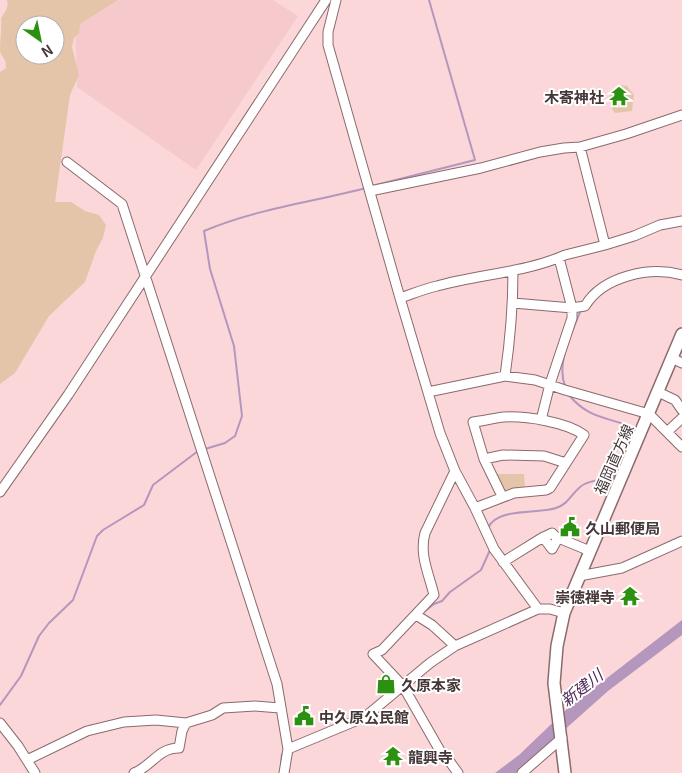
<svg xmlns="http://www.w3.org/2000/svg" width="682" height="773" font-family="Georgia,'Noto Sans JP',serif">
  <rect width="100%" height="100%" fill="#fcd7da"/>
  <path fill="#f6c9cd" d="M118 0H273L298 16 196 170 77 87 75 20Z"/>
  <path fill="#e5c5a9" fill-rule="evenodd" d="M7 0H118L80 24 79 33 74 38 72 47 79 75 70 95 55 202H71L85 211 99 215 106 225 103 238 96 251 85 282 49 316 15 373 0 384V72L6 68C6 56 1 58 0 50 0 39 2 28 1 18 5 12 9 7 7 0ZM25 25H55V55H25Z
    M619 85 627 86 634 95 632 111 615 113 612 109 609 93Z
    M495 474H524L525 488 502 491Z"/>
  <path fill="#b596bc" d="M682 620V635L608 691 516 773H495L519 755 567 709Z"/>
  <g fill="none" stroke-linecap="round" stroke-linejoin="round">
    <path stroke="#b596bc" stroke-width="2" d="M376 185 475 160 429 0
      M592 291 600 284
      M565 386C556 364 572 331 581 310
      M205 449 225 443 235 436 242 416 234 346 210 269 204 231C256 209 312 202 366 188
      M488 528C497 507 540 514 556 508 568 504 571 495 579 488 587 480 601 480 612 479L631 432 627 425C603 417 586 416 569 395
      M425 611 434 604 442 601 450 592 481 570 490 550
      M0 705 21 676 39 636 49 623 73 600 97 536 103 530 144 505 153 485 198 451
      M281 763 282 754 285 753"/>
    <defs>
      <path id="minor" d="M336 0 328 32V45L400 298 440 433 455 471 475 508 494 549 538 609
        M580 147 605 245
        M67 162 122 204 277 684 288 749 284 773
        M370 191 481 168 540 152 564 148 580 147 626 134 682 115
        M400 298C412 294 424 289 437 286 479 274 525 273 565 255L605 245 634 236 660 225 682 221
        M513 303 572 308 585 306C603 276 650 266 682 275
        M672 358 682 363
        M505 376C510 341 513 306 513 271
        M428 392 505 376 535 380 565 390 649 414 682 447
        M658 392 675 400 682 410
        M541 420 550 384 572 318V308L559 258
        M667 432 682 418
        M484 459 503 455 544 456 566 463
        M455 471 425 533C419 555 429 574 434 595L382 650 373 654 403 686 443 756 450 762 458 773
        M0 492 68 395 326 0
        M475 508 514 493 546 490 550 488 584 435C566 422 527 416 504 417 494 418 483 421 473 422L484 459 502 496
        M543 537 552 549 558 538
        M503 562 540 539 552 533 556 537 590 551
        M579 576 622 568 682 541
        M416 615 432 625 455 646
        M0 723 18 746 35 773
        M288 749 365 717 430 663 455 646 538 609H550L564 613
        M27 760 87 731 124 722 156 720 186 723 212 715 223 708 255 706 280 708
        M134 773C152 766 158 748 179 748L182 731 186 723
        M522 773 562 738"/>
      <path id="major" d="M565 773 554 683 557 646 564 613 682 334"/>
    </defs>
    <use href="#minor" stroke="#8a6a6d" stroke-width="11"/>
    <use href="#major" stroke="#8a6a6d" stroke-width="14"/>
    <use href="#minor" stroke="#fff" stroke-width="9"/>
    <use href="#major" stroke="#fff" stroke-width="11"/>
  </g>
  <defs>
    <symbol id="temple-bare" viewBox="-9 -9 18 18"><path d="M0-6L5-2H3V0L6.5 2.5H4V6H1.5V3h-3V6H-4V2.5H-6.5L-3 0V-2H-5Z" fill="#2c9010" stroke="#fff" stroke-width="2.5" paint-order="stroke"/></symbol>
    <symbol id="civic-bare" viewBox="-9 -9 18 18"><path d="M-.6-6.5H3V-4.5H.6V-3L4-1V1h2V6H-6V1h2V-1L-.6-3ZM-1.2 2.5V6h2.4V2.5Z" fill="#2c9010" stroke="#fff" stroke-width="2.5" paint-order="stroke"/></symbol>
    <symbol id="shop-bare" viewBox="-9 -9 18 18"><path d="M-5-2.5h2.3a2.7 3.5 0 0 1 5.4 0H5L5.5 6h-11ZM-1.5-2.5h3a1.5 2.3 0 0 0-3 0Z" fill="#2c9010" stroke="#fff" stroke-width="2.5" paint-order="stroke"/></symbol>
  </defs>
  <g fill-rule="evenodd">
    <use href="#temple-bare" x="605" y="82" width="28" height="28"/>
    <use href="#civic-bare" x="556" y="513" width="28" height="28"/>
    <use href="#temple-bare" x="616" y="582" width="28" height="28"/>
    <use href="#shop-bare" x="372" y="670" width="28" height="28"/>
    <use href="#civic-bare" x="290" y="702" width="28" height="28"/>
    <use href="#temple-bare" x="379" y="742" width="28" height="28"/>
  </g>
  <g text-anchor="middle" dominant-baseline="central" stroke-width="4" stroke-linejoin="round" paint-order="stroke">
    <g font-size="15" font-weight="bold" fill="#463739" stroke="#fff" text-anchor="start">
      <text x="604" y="96" text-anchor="end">木寄神社</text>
      <text x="585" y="527">久山郵便局</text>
      <text x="615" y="596" text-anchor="end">崇徳禅寺</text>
      <text x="401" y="684">久原本家</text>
      <text x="319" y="716">中久原公民館</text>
      <text x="408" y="756">龍興寺</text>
    </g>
    <g font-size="15" fill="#463739" stroke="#fff">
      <text transform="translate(613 459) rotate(-66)">福岡直方線</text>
    </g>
    <g font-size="16" font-style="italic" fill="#4f2757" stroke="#fff">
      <text transform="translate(581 687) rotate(-38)">新建川</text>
    </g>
  </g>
  <g transform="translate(40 40) rotate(147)"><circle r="24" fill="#ffffff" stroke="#b5afb0"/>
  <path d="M0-4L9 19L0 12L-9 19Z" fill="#2c9010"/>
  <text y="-8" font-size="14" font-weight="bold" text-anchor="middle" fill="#463739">N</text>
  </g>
</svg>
